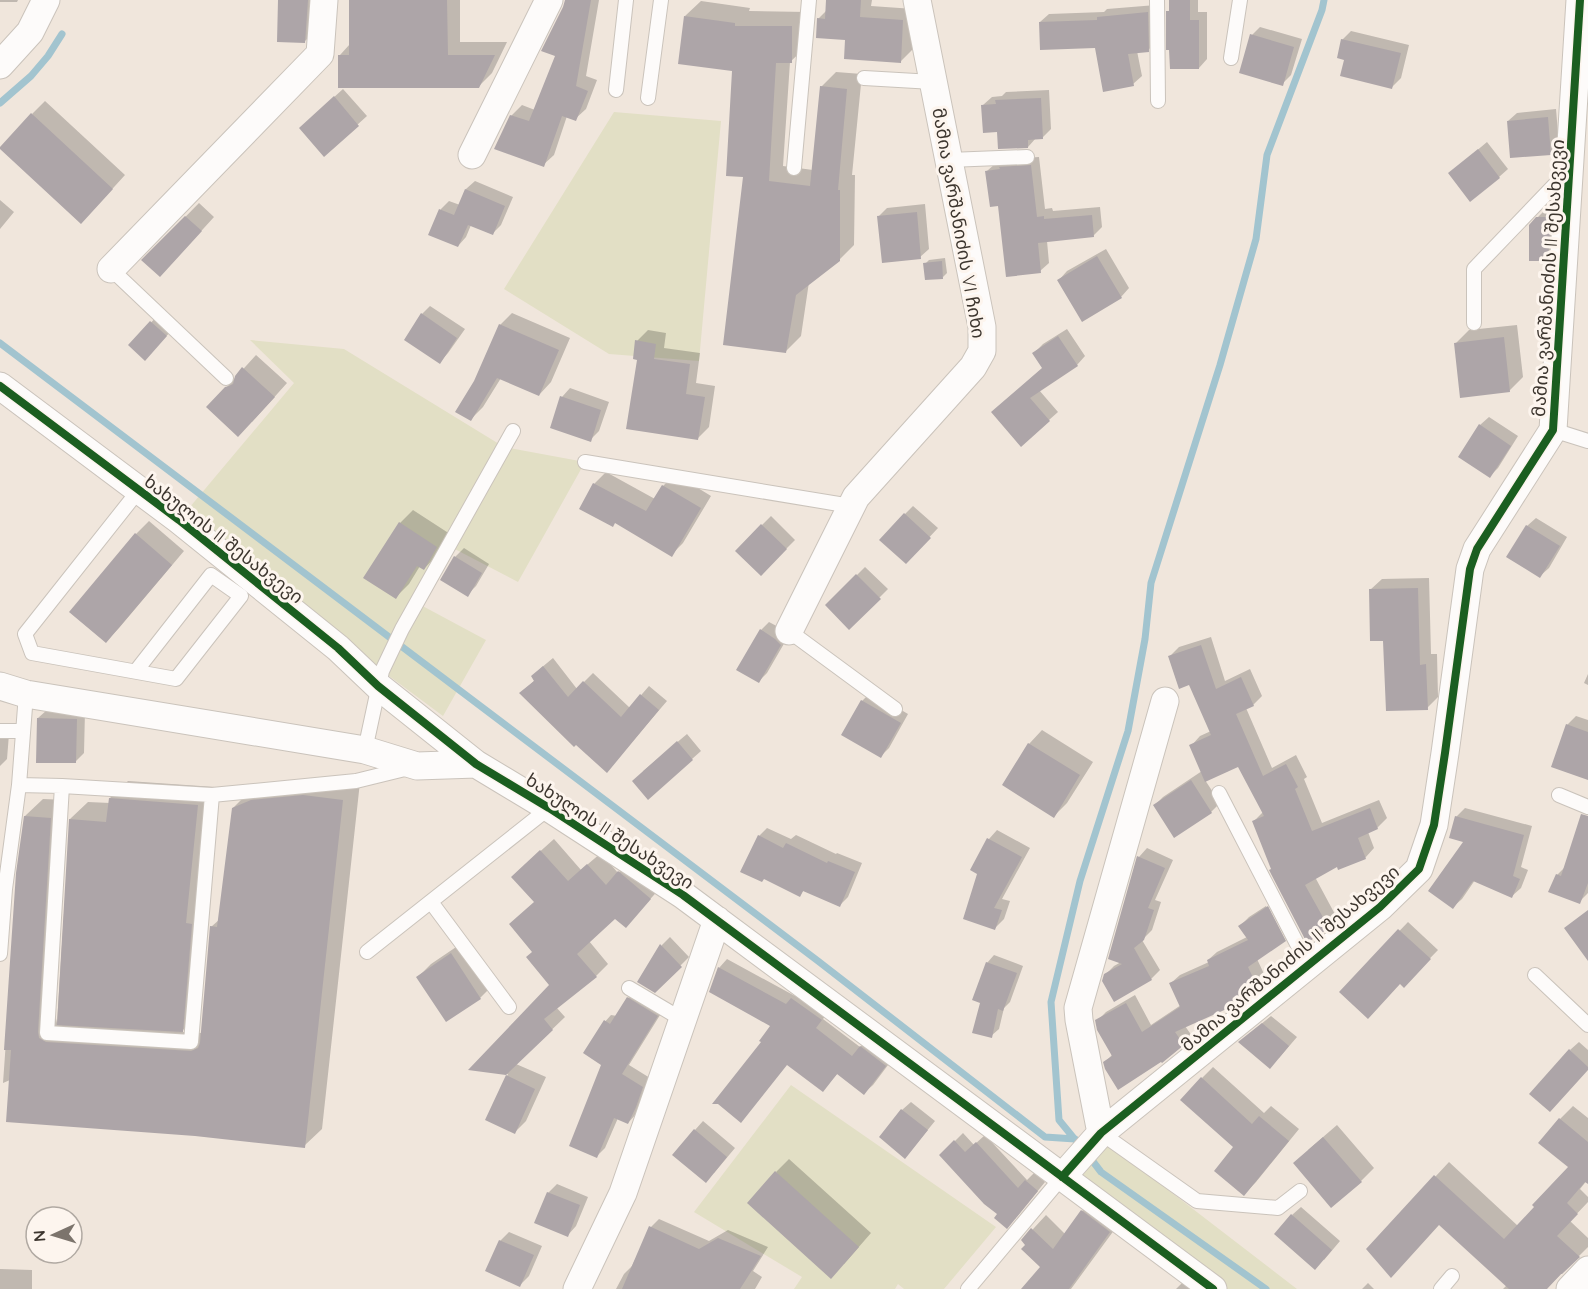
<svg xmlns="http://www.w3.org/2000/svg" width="1588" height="1289" font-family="Quicksand,'Noto Sans Georgian',sans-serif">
  <rect width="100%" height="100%" fill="#f0e6dc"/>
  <path fill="#e2dfc5" d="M614 112 721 121 699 361 609 354 504 289Z
    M250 340 344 349 504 447 585 462 518 582 449 546 417 603 486 640 443 716 179 520 294 383Z
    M791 1085 996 1227 944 1289H904L898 1284 895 1289H794L802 1277 694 1212Z
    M1098 1136 1297 1289H1213L1062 1177Z"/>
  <path fill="#0003" d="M0 0H18L17 2H0Z
    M280 0H320L318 28 304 42Z
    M350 0H460V42H507L492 73 478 87 340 55 350 44Z
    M566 0H599L586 76 597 80 586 109 575 119 567 116 554 155 543 165 511 116 522 105 535 110 557 55Z
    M828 0H872L871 6 914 9 912 50 901 61 847 38 818 19 827 10Z
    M1171 0H1198V12H1207V59L1199 68 1168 12 1171 8Z
    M701 1 750 8 749 11 807 12 806 47 790 62 783 166 813 170 821 87 836 72 862 74 852 175H855L854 245 839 260 809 282 801 336 786 351 745 175 734 70 685 16Z
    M1156 5 1157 42 1148 50 1137 51 1142 76 1133 84 1096 47 1040 22 1049 14 1104 12 1107 9Z
    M1260 27 1302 39 1291 75 1282 84 1252 35Z
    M1351 31 1409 45 1401 78 1392 87 1346 58 1342 40Z
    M343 89 367 116 325 154 310 119Z
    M1049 90 1051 129 1042 138H1036L1028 147 998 131 983 105 992 97 1002 96 1006 92Z
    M45 101 125 175 94 209 32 114Z
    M1556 109 1559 145 1550 153 1508 121 1517 113Z
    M1487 142 1508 169 1499 177 1450 173Z
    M1039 157 1045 209 1052 208 1053 211 1100 207 1102 227 1093 236 1047 241 1049 263 1040 271 999 205 987 171 996 163 1010 159Z
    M475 181 513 197 501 225 492 234 471 225 466 237 458 246 430 234 441 209 449 201 460 205 466 189Z
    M0 200 14 212 0 229Z
    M199 203 214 217 173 262 143 260Z
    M925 204 929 249 920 257 879 216 887 208Z
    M1546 209H1559L1556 251 1547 260 1530 225Z
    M1106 249 1129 288 1121 297 1059 280 1067 271Z
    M945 258 947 273 943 277 925 264 929 260Z
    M430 306 465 329 448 353 440 362 422 314Z
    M160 313 175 327 153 350 130 345Z
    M512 313 570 338 551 382 539 395 501 378 483 407 471 419 475 381 500 325Z
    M1517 325 1523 377 1509 391 1456 343 1469 330Z
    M1067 329 1085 356 1077 365 1039 390 1058 412 1049 420 993 412 1044 367 1034 353 1043 344Z
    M648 330 666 333 664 348 700 353 696 383 715 386 709 427 698 438 639 359 637 341Z
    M256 355 287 383 252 422 226 388Z
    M570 388 609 402 599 431 590 440 562 397Z
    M1489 417 1518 436 1498 468 1490 476 1480 425Z
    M606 472 655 499 663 486 675 474 711 496 683 543 671 555 616 522 581 508 594 484Z
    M913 506 938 528 906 562 905 514Z
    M413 510 450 534 437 555 424 569 420 566 409 584 396 597 400 523Z
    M771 516 795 540 761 574 737 550Z
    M1536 518 1567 537 1549 568 1540 576 1527 526Z
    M149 521 184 551 119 628 106 641 136 534Z
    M464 548 489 564 476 586 467 595 455 557Z
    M865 567 888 589 849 628 827 605Z
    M1429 578 1431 654H1437L1438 697 1427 708 1385 639 1370 590 1382 579Z
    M769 622 784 630 789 635 767 673 759 681 761 630Z
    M1211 637 1225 681 1250 669 1262 696 1253 705 1246 708 1272 768 1296 755 1307 777 1304 779 1322 823 1379 800 1387 818 1377 828 1368 832 1374 848 1365 858 1337 865 1315 877 1337 918 1328 927 1254 821 1263 812 1239 765 1205 780 1220 803 1211 812 1175 836 1155 805 1163 797 1202 771 1191 746 1200 736 1211 731 1190 683 1170 656 1179 647Z
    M553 658 577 689 593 673 630 708 649 686 667 701 607 771 521 693 535 680 541 668Z
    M1588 674V685L1584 683Z
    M871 692 908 714 889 748 881 756 862 701Z
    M47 710 85 711 84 753 75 762 38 718Z
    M1576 716 1588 720V778L1567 725Z
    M1042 730 1093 762 1067 803 1054 816 1004 785 1029 744Z
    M0 733 9 734 7 759 0 766Z
    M687 734 701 751 692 759 642 772Z
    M128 781 215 787 203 906 200 1013 181 1032 202 1033 211 927 220 919 233 808 251 790 360 782 322 1129 304 1146 10 1080 3 1083 18 873 25 816 43 799 68 800 55 1014 57 1023 70 819 88 802 110 803V798Z
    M1465 808 1532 826 1521 867 1528 870 1521 888 1512 896 1475 880 1462 899 1453 907 1465 841 1456 817Z
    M1588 822V893L1579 902 1557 875 1566 866Z
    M767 828 791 839 796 835 836 854 837 853 862 863 848 897 839 906 804 890 800 895 759 836Z
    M997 830 1030 848 1002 899 1010 901 1004 919 995 928 979 873 972 869 989 839Z
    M554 839 581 870 601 853 618 873 631 860 662 886 626 926 615 917 589 941 608 964 596 976 556 1007 565 1017 516 1064 546 1077 526 1121 515 1132 487 1120 508 1074 471 1069 551 985 534 951 535 901 525 865Z
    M1147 848 1173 860 1155 900 1161 902 1152 930 1142 940 1160 970 1151 979 1105 975 1114 966 1121 962 1139 857Z
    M1277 899 1293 931 1286 939 1268 904Z
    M1266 906 1283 940 1257 959 1265 976 1256 985 1242 991 1244 993 1230 1006 1185 1026 1192 1036 1183 1044 1105 1062 1112 1055 1097 1021 1106 1012 1135 995 1151 1025 1181 1005 1171 983 1180 975 1209 962 1208 960 1217 952 1247 937 1240 926 1249 917Z
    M1408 922 1438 950 1404 985 1401 982 1341 992Z
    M670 937 689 957 655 991 639 982 662 945Z
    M465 941 494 984 480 998 447 1020 418 977 431 964Z
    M994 955 1023 966 1010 1002 1004 1008 999 1029 991 1036 982 1002 987 963Z
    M727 959 795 996 801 990 829 1011 823 1019 860 1047 869 1038 894 1057 873 1085 864 1093 838 1073 823 1090 763 1042 773 1026 719 968Z
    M636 990 665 1007 629 1065 650 1078 636 1114 628 1123 618 1118 605 1148 597 1156 603 1064V1024L611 1015 617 1016 628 998Z
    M1271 1016 1297 1037 1279 1058 1249 1034Z
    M1579 1042 1588 1050V1069L1570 1050Z
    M1213 1067 1264 1113 1271 1106 1299 1129 1256 1182 1244 1194 1235 1147 1202 1078Z
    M911 1102 935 1121 913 1148 902 1110Z
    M1573 1106 1588 1118V1179L1580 1189 1588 1197V1202L1570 1221 1588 1238V1247L1546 1289H1503L1507 1285 1440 1223 1368 1249 1449 1162 1518 1226 1571 1167 1560 1119Z
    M703 1121 735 1148 714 1173 695 1130Z
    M1337 1125 1374 1168 1361 1181 1308 1150Z
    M963 1133 974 1145 985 1135 1027 1180 1034 1173 1045 1182 1015 1219 999 1213 941 1155Z
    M789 1159 871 1233 844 1264 776 1172Z
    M557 1184 588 1197 576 1226 568 1235 548 1193Z
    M1096 1198 1123 1218 1071 1289H1023L1042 1267 1028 1244 1023 1240 1046 1215 1065 1234 1082 1211Z
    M1301 1207 1340 1241 1324 1260 1292 1215Z
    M659 1219 709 1241 728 1230 768 1247 753 1271 762 1277 755 1289H616L624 1274 632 1266 651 1227Z
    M509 1232 542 1246 529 1276 520 1285 487 1270 500 1241Z
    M0 1269 32 1270V1289H0Z
    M1187 1278 1200 1289H1176Z
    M1368 1283 1374 1289H1362Z"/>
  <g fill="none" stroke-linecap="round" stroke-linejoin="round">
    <path stroke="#a2c4cf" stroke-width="7" d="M0 103 31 76 48 56 62 34
      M0 343 818 961 1045 1137 1075 1139
      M1081 1147 1059 1120 1051 1002 1080 881 1128 731 1145 639 1151 583 1220 365 1256 239 1267 155 1322 10 1324 0
      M1088 1155 1101 1172 1266 1289"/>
  </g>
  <path fill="#ada5a8" d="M278 0H308L305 43 277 42Z
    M349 0H447L448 55H495L479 88H338V55H349Z
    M565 0H591L576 86 588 91 576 121 562 116 544 167 494 149 510 115 529 121 555 56 541 51 563 7Z
    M826 0H861L860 17 903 20 901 63 844 59 845 40 816 38 817 18 825 19Z
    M1169 0H1190V20H1199V69H1170L1169 50H1166V11H1169Z
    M1148 12 1149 52 1128 54 1134 86 1103 92 1095 48 1040 50 1039 22 1097 20V17Z
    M684 16 735 23V26H792V63H776L769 181 810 186 820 86 847 89 838 190H840V261L796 295 786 353 723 345 743 177 726 176 732 71 678 64Z
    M1250 34 1294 47 1283 86 1239 73Z
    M1341 39 1401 53 1392 89 1340 76 1344 60 1337 58Z
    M334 96 359 126 324 157 299 128Z
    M1041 98 1043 139 1028 140V148L998 149 997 132 983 133 981 105 996 104 995 100Z
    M31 113 113 189 81 224 0 149V147Z
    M1548 117 1551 155 1510 158 1507 121Z
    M1478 149 1500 178 1470 202 1448 173Z
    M1031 165 1037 217 1044 216V219L1092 215 1094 237 1038 243 1041 273 1006 277 998 206 990 207 985 171 1000 169 999 167Z
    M465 189 505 206 493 235 468 225 458 247 428 235 439 209 454 215Z
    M917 212 921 259 882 263 877 216Z
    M185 216 202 231 160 277 141 260Z
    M1536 217H1551L1548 261H1529V225Z
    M1097 256 1122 298 1082 322 1057 280Z
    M942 261 943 279 925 280 923 263Z
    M421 313 457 338 440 364 404 340Z
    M150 321 167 336 145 361 128 345Z
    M499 324 559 350 539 396 497 378 471 421 455 412 474 381Z
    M1058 336 1078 366 1030 398 1050 421 1021 447 991 412 1042 368 1032 353Z
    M1504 337 1510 392 1460 398 1454 343Z
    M635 340 656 344 654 359 690 364 686 394 705 397 698 440 626 429 637 360 633 359Z
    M242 367 275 397 238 437 206 407 225 387 229 386 233 384 235 376Z
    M560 396 601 410 591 442 550 428Z
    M1479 424 1511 446 1490 478 1458 457Z
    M593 483 646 511 662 485 701 508 672 557 615 523 613 527 579 509Z
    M904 513 931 538 906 564 879 540Z
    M399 522 437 547 424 570 417 566 396 599 363 578Z
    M761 524 787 549 761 576 735 551Z
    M1526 525 1560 546 1540 578 1506 557Z
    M135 533 172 565 106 643 69 612Z
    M454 556 482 573 468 597 440 580Z
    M856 574 881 599 849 630 825 605Z
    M1418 588 1420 665 1426 664 1428 710 1386 711 1383 641H1370L1369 589Z
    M760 629 775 639 781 645 759 683 736 670Z
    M1201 645 1216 689 1241 677 1254 706 1236 714 1263 776 1286 764 1298 787 1295 789 1312 831 1370 808 1378 829 1358 838 1366 859 1338 870 1337 867 1305 885 1329 928 1307 943 1269 870 1271 869 1252 821 1264 816 1238 767 1205 782 1189 745 1211 735 1189 685 1179 689 1168 656Z
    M543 666 568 697 583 681 621 717 640 694 659 710 607 773 576 745 574 747 519 693 534 681 531 676Z
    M861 700 901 723 881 758 841 735Z
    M37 718 77 719 76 763H36Z
    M1566 724 1588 732V780L1551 767Z
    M677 741 693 760 648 800 632 781Z
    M1028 743 1080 775 1054 818 1002 785Z
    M1191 780 1212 813 1174 838 1153 805Z
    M303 795 343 800 305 1148 195 1136 6 1122 11 1050H4L16 873 24 816 51 818 38 1032 39 1038 46 1042 191 1051 198 1048 200 1043 210 926 217 927 232 808 251 800Z
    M109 798 198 805 186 923 192 924 183 1032 57 1025 69 819 106 822Z
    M1581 814 1588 816V883L1580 904 1548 892 1556 874 1561 876Z
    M1455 816 1524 835 1513 876 1520 879 1512 898 1473 881 1453 909 1428 891 1463 842 1449 838Z
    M758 835 783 848 786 843 827 863 828 861 855 872 840 907 803 891 800 897 764 879 762 882 740 872Z
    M987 838 1022 857 994 908 1002 910 995 930 963 919 977 874 970 870Z
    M540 850 568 881 587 864 606 885 618 871 651 899 626 928 615 919 577 954 597 977 544 1019 553 1030 506 1075 468 1070 549 985 526 957 532 952 509 924 534 902 511 877Z
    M1137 856 1165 868 1148 908 1154 910 1144 940 1134 948 1152 980 1114 1002 1102 981 1104 974 1122 964 1108 959Z
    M1268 906 1286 941 1248 967 1257 986 1232 998 1237 1003 1231 1007 1175 1032 1184 1045 1162 1063 1161 1062 1118 1090 1105 1069 1103 1062 1112 1056 1097 1030 1095 1020 1126 1003 1142 1032 1180 1007 1169 983 1209 966 1207 960 1248 940 1238 926Z
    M1588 910V961L1564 928Z
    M1398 929 1431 959 1404 988 1400 984 1368 1019 1339 992Z
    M660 944 682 967 655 993 637 982Z
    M451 953 481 999 446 1022 416 977Z
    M986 962 1017 973 1003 1011 998 1009 992 1038 972 1033 980 1003 972 1000Z
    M718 967 786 1004 791 998 822 1020 816 1028 852 1056 860 1046 886 1066 864 1095 837 1074 823 1092 787 1065 741 1123 718 1104H712L761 1042 759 1041 770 1026 709 992Z
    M627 997 658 1016 622 1074 643 1087 636 1107 628 1124 614 1118 597 1158 569 1146 601 1065 583 1053 604 1020 610 1024Z
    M1262 1023 1289 1046 1270 1069 1238 1042Z
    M1569 1049 1588 1067V1070L1550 1112 1529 1094Z
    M506 1075 535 1089 515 1134 485 1120Z
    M1201 1077 1252 1124 1259 1116 1289 1141 1244 1196 1214 1171 1233 1147 1180 1100Z
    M901 1109 928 1130 905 1159 879 1137Z
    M1559 1118 1588 1142V1184L1585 1182 1567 1203 1578 1214 1557 1236 1580 1257 1562 1274H1561L1547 1289H1509L1439 1225 1391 1278 1366 1249 1434 1175 1504 1239 1534 1207 1532 1205 1568 1167 1538 1143Z
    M694 1129 727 1157 706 1183 672 1155Z
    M1323 1137 1362 1182 1331 1208 1293 1163Z
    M954 1140 965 1152 976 1142 1018 1188 1025 1180 1038 1191 1007 1229 994 1218 997 1214 984 1204 939 1155Z
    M775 1171 859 1247 831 1279 747 1203Z
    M547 1192 580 1205 568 1237 534 1223Z
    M1081 1210 1110 1232 1069 1289H1021L1040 1267 1021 1249 1025 1245 1021 1240 1031 1228 1053 1249Z
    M1291 1214 1332 1250 1315 1270 1274 1234Z
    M649 1226 699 1249 718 1238 761 1256 740 1289H622Z
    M499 1240 534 1255 520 1287 485 1271Z"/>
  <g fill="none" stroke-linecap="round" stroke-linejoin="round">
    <defs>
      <path id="service" d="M1157 0 1158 101
        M1231 58 1240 0
        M864 78 933 82
        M616 90 626 0
        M648 98 661 0
        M949 160 1027 157
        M794 168 809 0
        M111 269 226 378
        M1474 323V269L1568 171
        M1553 430 1588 441
        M585 462 851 506
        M789 631 895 709
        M136 671 211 575 241 596 176 679 32 653 25 634 139 490
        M0 731H23
        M365 750 382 671 402 629 513 431
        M19 785 62 786 47 1033 191 1042 212 795 356 781 409 768
        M62 786 212 795
        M1219 793 1308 965
        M1559 795 1588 807
        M431 902 509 1007
        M367 952 549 808
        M0 954 5 889 19 785 26 694
        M1535 975 1588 1025
        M629 988 683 1020
        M1101 1133 1197 1201 1278 1208 1300 1191
        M968 1289 1062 1177
        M1441 1289 1452 1276"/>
      <path id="minor" d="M0 65 30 32 46 0
        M472 155 549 0
        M111 269 320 54 324 0
        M0 386 179 520 338 648 378 686 476 764 549 808 683 895 1213 1289
        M789 631 856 497 973 367 982 351V327L917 0
        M0 686 26 694 365 750 417 766 476 764
        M1101 1133 1079 1020 1078 1008 1165 701
        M1062 1177 1101 1133 1380 907 1419 869 1434 825 1445 753 1470 569 1477 549 1553 430 1580 0
        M577 1289 623 1193 717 920
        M1570 1289 1588 1270"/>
    </defs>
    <use href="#service" stroke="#cac3bb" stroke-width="16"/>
    <use href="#minor" stroke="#cac3bb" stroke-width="29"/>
    <use href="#service" stroke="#fdfbfa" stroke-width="14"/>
    <use href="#minor" stroke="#fdfbfa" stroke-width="27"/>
    <defs>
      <path id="cycleway" d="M0 386 179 520 338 648 378 686 476 764 549 808 683 895 1213 1289
        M1062 1177 1101 1133 1380 907 1419 869 1434 825 1445 753 1470 569 1477 549 1553 430 1580 0"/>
    </defs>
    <use href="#cycleway" stroke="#fdf5ee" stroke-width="11"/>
    <use href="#cycleway" stroke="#1b5e20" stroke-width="8"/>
  </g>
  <g text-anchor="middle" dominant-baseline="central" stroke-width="6" stroke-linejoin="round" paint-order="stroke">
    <g font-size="18" fill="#3d362f" stroke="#fdf5ee">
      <text transform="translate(959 223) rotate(80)">მამია ვარშანიძის VI ჩიხი</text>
      <text transform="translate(1548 278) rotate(-86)">მამია ვარშანიძის II შესახვევი</text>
      <text transform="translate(224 539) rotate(38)">ხახულის II შესახვევი</text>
      <text transform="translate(610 831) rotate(33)">ხახულის II შესახვევი</text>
      <text transform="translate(1290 958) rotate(-40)">მამია ვარშანიძის II შესახვევი</text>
    </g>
  </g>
  <g transform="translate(54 1235) rotate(266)"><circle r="28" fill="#fdf5ee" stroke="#b0a9a2" stroke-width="1.5"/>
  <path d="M0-4.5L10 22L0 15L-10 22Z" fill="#7c746c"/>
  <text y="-9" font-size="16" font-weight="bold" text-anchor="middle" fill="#3d362f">N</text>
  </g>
</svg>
